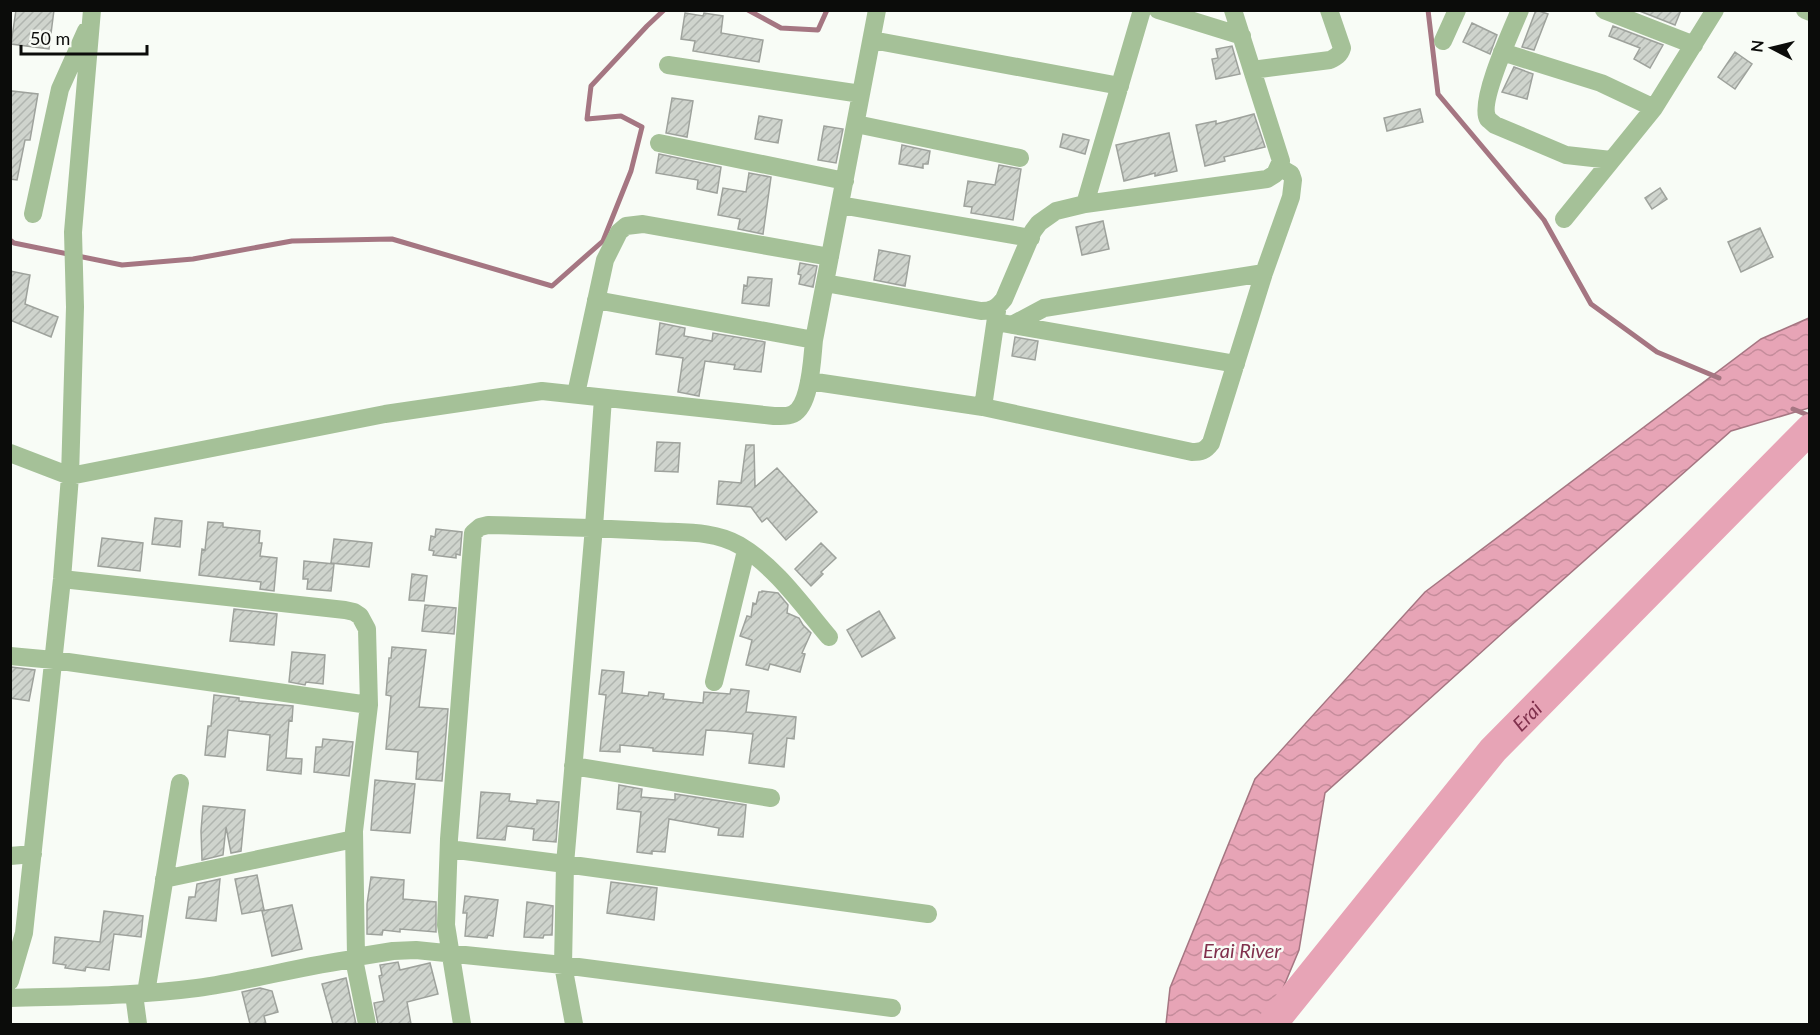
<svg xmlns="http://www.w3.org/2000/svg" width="1820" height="1035" font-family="Lato,sans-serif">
  <defs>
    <pattern id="water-waves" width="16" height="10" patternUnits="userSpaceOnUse" patternTransform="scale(1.5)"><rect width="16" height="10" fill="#e7a4b6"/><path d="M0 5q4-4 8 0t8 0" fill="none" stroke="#c58c9b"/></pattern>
    <pattern id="building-hatch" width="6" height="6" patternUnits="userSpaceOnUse" patternTransform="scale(1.5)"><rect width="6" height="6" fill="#cfd4cd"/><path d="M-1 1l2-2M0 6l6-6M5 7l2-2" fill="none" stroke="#b0b5af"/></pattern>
  </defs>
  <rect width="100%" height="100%" fill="#f8fcf6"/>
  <path fill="url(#water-waves)" stroke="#a57682" stroke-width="1.5" d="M1809 318V408L1731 431 1507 629 1325 793 1299 950 1268 1024H1166L1170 988 1255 779 1425 592 1761 339Z"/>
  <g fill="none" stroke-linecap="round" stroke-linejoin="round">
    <path stroke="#a57682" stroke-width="5" d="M748 10 781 28 818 30 827 10
      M1428 10 1438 94 1544 220 1591 304 1657 352 1719 378
      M10 240 14 243 122 265 193 259 292 241 392 239 552 286 603 241 631 171 642 127 621 116 587 119 591 86 647 26 664 10
      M1793 409 1810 416"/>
    <path stroke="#e7a4b6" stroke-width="30" id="s1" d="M1272 1024 1493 750 1810 429"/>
  </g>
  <path fill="url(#building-hatch)" stroke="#9ea29c" stroke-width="1.5" d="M16 10H54L49 49 11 44Z
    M1536 10 1548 14 1534 50 1522 47Z
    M1637 10H1681L1675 25Z
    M685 13 703 16 704 13 723 16 721 33 763 40 759 62 693 51 695 41 681 39Z
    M1472 23 1497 35 1490 54 1463 42Z
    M1613 26 1663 45 1650 68 1634 59 1640 48 1609 36Z
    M1232 46 1240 74 1216 79 1212 59 1218 58 1216 49Z
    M1735 52 1752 64 1735 89 1718 77Z
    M1514 67 1533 74 1527 99 1502 92Z
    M12 91 38 94 30 140H25L17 180 10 179V93Z
    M672 98 693 101 687 137 666 133Z
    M1420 109 1423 122 1387 131 1384 118Z
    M1254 114 1265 147 1224 157 1225 161 1205 166 1196 125 1216 121V124Z
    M759 116 782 120 778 143 755 139Z
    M824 126 843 129 836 163 818 160Z
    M1169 133 1177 171 1155 176V173L1124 181 1116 145Z
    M1063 134 1089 140 1085 154 1060 147Z
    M902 145 930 151 928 164H923V168L899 164Z
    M659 154 721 167 717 193 697 189 698 180 656 173Z
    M999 165 1021 169 1013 220 971 213 972 207 964 206 968 181 995 185Z
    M749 173 771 177 763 234 738 229 740 219 718 215 723 188 746 192Z
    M1660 188 1667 199 1652 209 1645 198Z
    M1103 221 1109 249 1082 255 1076 227Z
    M1760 228 1773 257 1741 272 1728 242Z
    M879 250 910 256 905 286 874 280Z
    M800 263 817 266 813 287 799 284 801 275 798 274Z
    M10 271 30 275 25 304 58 317 51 337 10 320Z
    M748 277 772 279 769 306 742 303 744 285 747 286Z
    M660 323 685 328 684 336 712 341 713 333 765 342 761 372 734 369 735 365 705 361 699 396 678 392 683 358 656 354Z
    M1015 337 1038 341 1035 360 1012 356Z
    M657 442 680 443 678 472 655 471Z
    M746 445H754L755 487 777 468 817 512 786 540 767 518 762 522 751 507 717 504 719 481 741 483Z
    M155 518 182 521 180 547 152 544Z
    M208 522 223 523V527L260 531 259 543H262L260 556 277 558 274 591 260 589 261 582 199 575 202 549 205 550Z
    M436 529 462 532 460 555 456 554V558L433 555 434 551 429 550 431 536 435 537Z
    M102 538 143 543 140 571 98 566Z
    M334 539 372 543 369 567 331 563Z
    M821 543 836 558 821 572 823 574 811 586 795 569Z
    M304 561 334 564 331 591 307 589 308 579H303Z
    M412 574 427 576 424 601 409 600Z
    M762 591 778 593 788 605 787 613 799 618 803 625 811 633 802 653 805 654 800 672 770 664 768 670 746 665 752 640 740 636 747 616 751 617 753 603 756 604 759 592H762Z
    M425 605 456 608 454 634 422 631Z
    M234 609 277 614 274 645 230 641Z
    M879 611 895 638 862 657 847 630Z
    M392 647 426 650 419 707 448 709 442 781 416 779 418 752 386 749 391 696 386 695 389 658H391Z
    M292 652 325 655 323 684 306 682 305 685 289 682Z
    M11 667 35 670 29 701 10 698Z
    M602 670 624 672 622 693 648 696 649 692 664 694 663 699 703 703 704 692 730 694 731 689 749 691 746 712 796 717 794 739 787 738 784 767 749 763 753 734 723 731 706 730 703 755 653 751V748L620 745V752L600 751 606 695 599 694Z
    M214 695 239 698V701L293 706 292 721 289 720 286 758 302 759 301 774 267 770 270 735 228 730 225 757 205 755 208 726H211Z
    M323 739 353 742 349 776 314 772 316 747H322Z
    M375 780 415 784 410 833 371 830Z
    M619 785 642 789 641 797 675 800V794L746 805 743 837 718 835 719 828 669 819 665 852 652 851V854L637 852 641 812 617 809Z
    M481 792 510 794 509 801 537 804V800L559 802 556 842 533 840 534 829 507 826 505 840 477 838Z
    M203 806 245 810 241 851 231 853 226 827 223 855 202 860 201 831Z
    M257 875 264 910 242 914 235 879Z
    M371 877 404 880 403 899 436 902V932L400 929V932L383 930 382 935 367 934V904Z
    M220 879 216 921 186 918 189 897H195L197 884Z
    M611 882 657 888 654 920 607 913Z
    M465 896 498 900 493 936 488 935 487 938 465 936 467 913H463Z
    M527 902 553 906 552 935H544L543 938 524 937Z
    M292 905 302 949 272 956 262 911Z
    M104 911 143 916 141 937 114 934 109 970 86 967 85 971 65 968 66 965 53 963 55 937 100 942Z
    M398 962 400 970 430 963 438 994 407 1002 411 1024H378L374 1003 384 1001 379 976 382 975 380 965Z
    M346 978 356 1024H333L322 984Z
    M260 988 272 991 278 1012 264 1016 266 1024H250L242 992Z"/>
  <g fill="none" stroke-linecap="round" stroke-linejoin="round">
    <path stroke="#a5c198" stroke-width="18" d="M1158 10 1242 36
      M1520 10C1512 29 1478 103 1488 119 1489 120 1495 125 1495 125L1566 155 1611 160
      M1604 10 1694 45
      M1805 10 1810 12
      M872 40 1120 86
      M1443 41 1457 10
      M1502 52 1601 83 1654 108
      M668 65 861 94
      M1252 70 1330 60C1336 57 1340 55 1342 48L1329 10
      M856 124 1020 158
      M659 143 845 181
      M1085 204 1142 10
      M840 205 1031 238
      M33 214 60 89 86 31
      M1564 219 1654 108 1715 10
      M825 283 981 311C992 311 997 308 1004 299L1033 231 1039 223 1056 211 1085 204 1267 179 1275 174 1281 161 1233 10
      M596 300 814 340
      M996 322 1236 364
      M1012 325 1044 308 1264 273
      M809 381 983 407 1192 452C1201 452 1205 451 1211 443L1264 273 1291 197 1293 180 1291 174 1279 167
      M576 394 605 260 619 232 626 226 643 224 830 257
      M983 407 997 311
      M10 453 70 476 385 414 542 391 774 416C781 416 787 417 793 414 811 405 812 358 814 340L877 10
      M62 579 345 610 354 612 360 616 367 629 369 705 354 831 356 957
      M10 656 54 660 369 705
      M714 682 746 551
      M573 766 771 798
      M449 849 565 864 928 914
      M10 856 33 854
      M164 879 354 839
      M354 959 367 1024
      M10 981 24 933 62 579 70 476 75 307 73 232 92 10
      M146 993 180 783
      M134 994 138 1024
      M10 998C73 996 135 996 197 988 250 981 301 966 354 959L356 957 393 951 416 950 563 965 892 1008
      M462 1024 446 925 449 839 473 533 480 527 488 525C543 526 598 528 653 531 682 533 713 530 739 545 775 566 802 605 829 637
      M574 1024 563 965 565 864 594 527 603 398"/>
  </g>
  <g text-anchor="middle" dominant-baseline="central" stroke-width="5" stroke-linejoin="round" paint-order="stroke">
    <g font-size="20" font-style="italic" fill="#80314d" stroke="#f8fcf6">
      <text stroke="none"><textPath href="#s1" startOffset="400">Erai</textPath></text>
      <text x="1242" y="950">Erai River</text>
    </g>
  </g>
  <rect width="1820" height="1035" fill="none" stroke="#0b0c0a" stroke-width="24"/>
  <g transform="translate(1772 48) rotate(277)" stroke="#f8fcf6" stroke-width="4.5" paint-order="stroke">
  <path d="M0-4.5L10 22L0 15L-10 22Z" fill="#0b0c0a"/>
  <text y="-9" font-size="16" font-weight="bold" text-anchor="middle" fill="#0b0c0a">N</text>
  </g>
  <path d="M21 45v9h126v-9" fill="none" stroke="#0b0c0a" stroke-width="3"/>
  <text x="30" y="45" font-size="18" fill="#0b0c0a" stroke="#f8fcf6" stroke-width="4.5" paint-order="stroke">50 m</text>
</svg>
